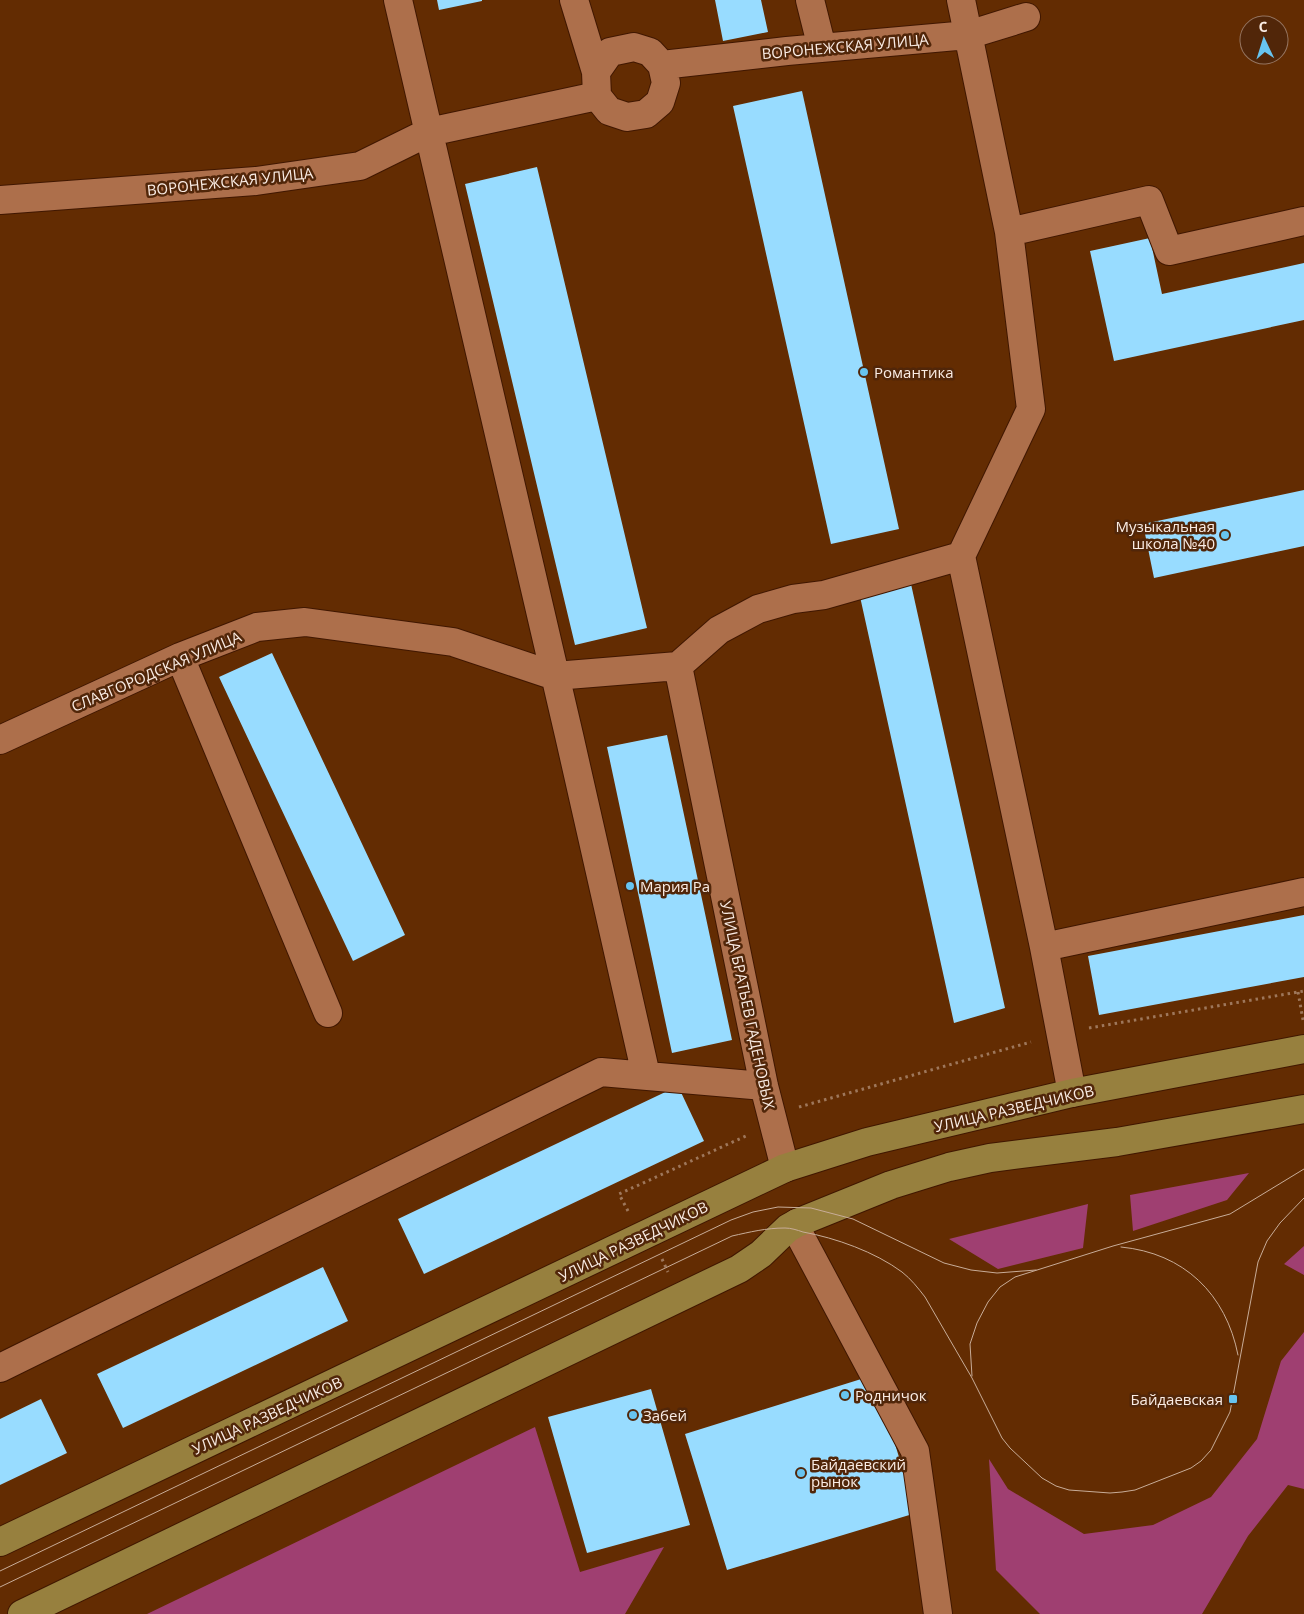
<svg xmlns="http://www.w3.org/2000/svg" width="1304" height="1614" font-family="'Open Sans',sans-serif">
  <rect width="100%" height="100%" fill="#632c02"/>
  <path fill="#9f3f71" d="M1249 1173 1227 1200 1133 1231 1130 1195Z
    M1088 1204 1083 1248 998 1269 949 1239Z
    M1304 1246V1275L1284 1264Z
    M1304 1332V1489L1288 1485 1248 1536 1202 1614H1040L996 1570 989 1459 1008 1489 1084 1534 1153 1525 1211 1497 1257 1439 1281 1361Z
    M535 1427 580 1572 664 1547 625 1614H147Z"/>
  <path fill="#98dcff" d="M437 0H482V1L439 10Z
    M715 0H761L768 32 723 41Z
    M802 91 899 529 831 544 733 106Z
    M537 167 647 628 575 645 465 184Z
    M1150 238 1162 294 1304 263V320L1114 361 1090 251Z
    M1304 490V546L1154 578 1143 524Z
    M911 584 1005 1008 954 1023 859 592Z
    M272 653 405 935 353 961 219 677Z
    M667 735 732 1040 672 1053 607 747Z
    M1304 915V977L1099 1015 1088 956Z
    M678 1086 704 1141 424 1274 398 1219Z
    M323 1267 348 1321 123 1428 97 1374Z
    M874 1375 916 1513 727 1570 685 1434Z
    M651 1389 690 1525 587 1553 548 1417Z
    M41 1399 67 1453 0 1485V1419Z"/>
  <g fill="none" stroke-linecap="round" stroke-linejoin="round">
    <defs>
      <path id="minor" d="M398 0 569 735 646 1075
        M574 0 596 72
        M810 0 822 48
        M961 0 1009 232 1031 409 961 556 1044 947
        M634 47 650 52 662 65 666 83 660 102 646 114 627 117 609 111 597 96 596 72 610 52Z
        M662 65 787 51 968 35 1026 17
        M0 200 256 181 360 166 429 132 597 96
        M1009 232 1149 200 1169 251 1304 221
        M180 657 328 1013
        M678 666 764 1086 785 1168
        M0 740 180 657 257 627 305 622 453 642 555 676 678 666 719 630 758 609 793 599 824 595 961 556
        M1072 1093 1044 947 1304 892
        M797 1223V1230L915 1451 938 1614
        M0 1368 601 1072 764 1086"/>
      <path id="major" d="M0 1542 785 1168 867 1142 1072 1093 1304 1049
        M22 1614 739 1269 761 1254 788 1228 797 1223 891 1185 949 1167 990 1158 1117 1142 1304 1109"/>
    </defs>
    <use href="#minor" stroke="#401700" stroke-width="30"/>
    <use href="#major" stroke="#401700" stroke-width="30"/>
    <path stroke="#9e775b" stroke-width="3" stroke-dasharray="2.5 4" stroke-linecap="butt" d="M1298 992 1303 1020
      M1089 1028 1304 991
      M799 1107 1031 1042
      M628 1211 619 1194 748 1135
      M662 1259 668 1272"/>
    <use href="#minor" stroke="#ad6f4b" stroke-width="28"/>
    <use href="#major" stroke="#97803e" stroke-width="28"/>
    <path stroke="#c8ac98" stroke-width="1" d="M1121 1247C1184 1253 1226 1294 1238 1355
      M972 1376 970 1344 977 1323 988 1302 1000 1287 1015 1277 1113 1246 1230 1214 1304 1169
      M0 1571 731 1220 753 1212 778 1207 811 1208 853 1219 944 1263 971 1270 997 1273 1036 1270
      M0 1587 732 1236C750 1232 766 1228 785 1228 791 1228 797 1230 803 1232 836 1238 875 1252 902 1272 911 1279 918 1288 925 1297L972 1378 1002 1438 1010 1448 1042 1478 1056 1486 1069 1490 1110 1493 1122 1492 1135 1490 1191 1468 1201 1461 1211 1450 1230 1412 1258 1262 1267 1241 1280 1223 1304 1198"/>
  </g>
  <g fill="#67c4f0" stroke="#512609" stroke-width="2">
    <circle cx="864" cy="372" r="5"/>
    <circle cx="1225" cy="535" r="5"/>
    <circle cx="630" cy="886" r="5"/>
    <circle cx="845" cy="1395" r="5"/>
    <rect x="1228" y="1394" width="10" height="10" rx="2.5"/>
    <circle cx="633" cy="1415" r="5"/>
    <circle cx="801" cy="1473" r="5"/>
  </g>
  <g text-anchor="middle" dominant-baseline="central" stroke-width="5" stroke-linejoin="round" paint-order="stroke">
    <g font-size="15" fill="#faece4" stroke="#512609">
      <text transform="translate(845 46) rotate(-5)">ВОРОНЕЖСКАЯ УЛИЦА</text>
      <text transform="translate(230 181) rotate(-6)">ВОРОНЕЖСКАЯ УЛИЦА</text>
      <text transform="translate(156 671) rotate(-23)">СЛАВГОРОДСКАЯ УЛИЦА</text>
      <text transform="translate(748 1005) rotate(78)">УЛИЦА БРАТЬЕВ ГАДЕНОВЫХ</text>
      <text transform="translate(1014 1108) rotate(-13)">УЛИЦА РАЗВЕДЧИКОВ</text>
      <text transform="translate(633 1241) rotate(-26)">УЛИЦА РАЗВЕДЧИКОВ</text>
      <text transform="translate(267 1415) rotate(-25)">УЛИЦА РАЗВЕДЧИКОВ</text>
    </g>
    <g font-size="15" fill="#faece4" stroke="#512609" text-anchor="start">
      <text x="874" y="372">Романтика</text>
      <text x="1215" y="526" text-anchor="end">Музыкальная<tspan x="1215" dy="17">школа №40</tspan></text>
      <text x="640" y="886">Мария Ра</text>
      <text x="855" y="1395">Родничок</text>
      <text x="1223" y="1399" text-anchor="end">Байдаевская</text>
      <text x="643" y="1415">Забей</text>
      <text x="811" y="1464">Байдаевский<tspan x="811" dy="17">рынок</tspan></text>
    </g>
  </g>
  <g transform="translate(1264 40) rotate(356)"><circle r="24" fill="#512609" stroke="#957561"/>
  <path d="M0-4L9 19L0 12L-9 19Z" fill="#67c4f0"/>
  <text y="-8" font-size="14" font-weight="bold" text-anchor="middle" fill="#faece4">С</text>
  </g>
</svg>
